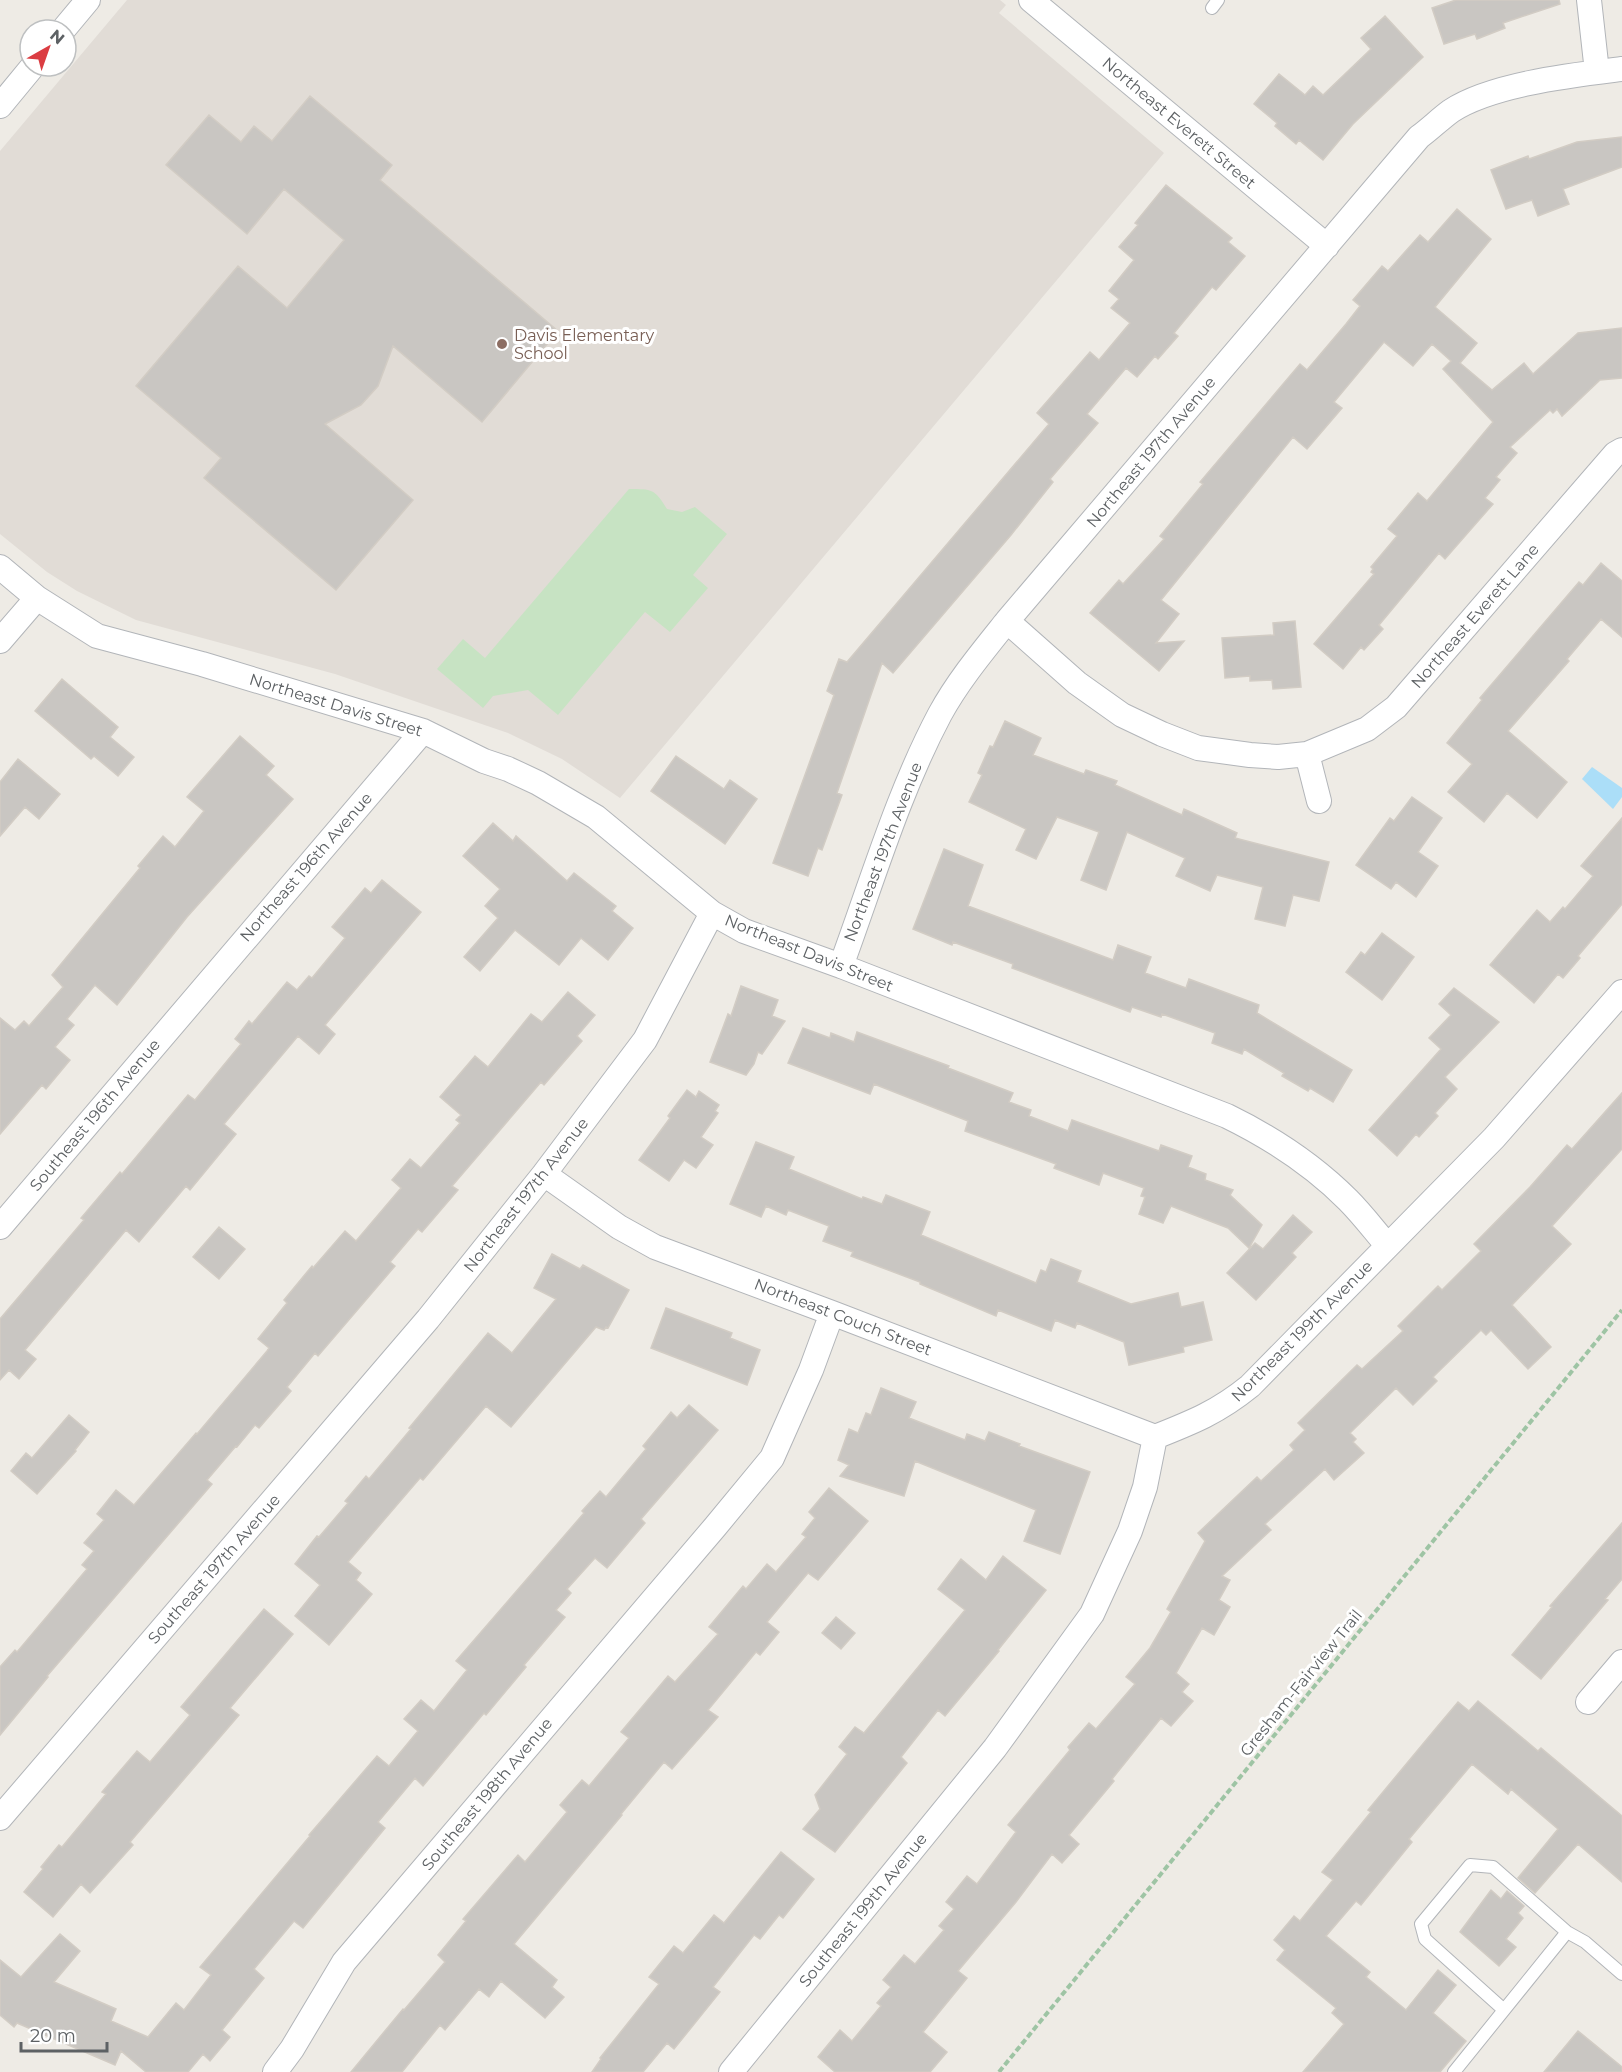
<svg xmlns="http://www.w3.org/2000/svg" width="1622" height="2072" font-family="Montserrat,sans-serif">
  <rect width="100%" height="100%" fill="#eeebe5"/>
  <path fill="#e1dcd6" d="M127 0H1000L1006 5 999 13 1164 153 620 798 562 759 508 733 335 674 136 620 77 591 47 572 0 534V151Z"/>
  <path fill="#c7e3c3" d="M629 489C652 489 655 489 667 509L682 512 695 507 727 534 693 575 708 588 670 632 645 612 558 715 528 690 493 696 483 708 437 669 463 639 485 658Z"/>
  <path fill="#abdef8" d="M1592 767 1622 788V797L1613 809 1582 779Z"/>
  <path fill="#c9c6c2" stroke="#d2ccc4" stroke-width="1.5" d="M1456 0H1559L1560 4 1503 23 1505 28 1477 39 1475 34 1444 44 1432 8Z
    M1385 16 1423 57 1353 124 1323 160 1299 140 1296 144 1275 126 1277 123 1254 104 1279 74 1305 95 1313 86 1323 95 1371 49 1361 38Z
    M310 96 392 165 380 180 558 331 482 422 393 346 378 386 361 405 325 424 413 500 336 590 204 478 221 458 136 386 238 266 287 308 344 240 284 189 247 234 166 165 209 115 241 142 254 126 272 141Z
    M1622 137V167L1563 189 1569 204 1538 216 1532 200 1506 209 1491 170 1528 156 1529 159 1577 142Z
    M1166 185 1232 238 1228 242 1245 256 1216 290 1212 287 1174 333 1178 336 1158 359 1155 356 1137 377 1126 368 1087 414 1098 423 1050 479 1053 482 1011 535 893 673 882 663 837 793 842 795 822 850 818 848 808 876 773 863 834 695 827 691 839 659 847 662 1049 424 1037 413 1090 352 1099 360 1130 323 1111 308 1119 299 1109 291 1134 260 1119 247 1138 225 1135 223Z
    M1457 209 1491 239 1435 307 1477 343 1460 363 1492 390 1524 363 1533 374 1578 333 1622 328V378L1600 380 1562 416 1557 409 1553 413 1550 410 1510 447 1517 453 1496 477 1500 480 1485 498 1493 504 1445 559 1439 553 1379 625 1383 629 1364 650 1361 647 1343 669 1314 644 1374 574 1371 572 1373 569 1371 567 1397 536 1388 529 1418 493 1427 501 1493 422 1443 369 1451 361 1432 344 1413 366 1384 342 1334 402 1342 408 1307 449 1293 437 1161 600 1179 614 1156 643 1184 641 1159 671 1090 613 1119 580 1123 584 1164 539 1160 536 1203 484 1200 482 1300 364 1307 370 1346 324 1360 306 1353 300 1382 266 1388 271 1420 235 1428 242Z
    M1601 563 1622 581V637L1601 619 1567 659 1569 661 1508 731 1567 782 1537 818 1507 793 1484 822 1448 792 1472 764 1447 743 1482 700 1480 698 1579 582 1583 585Z
    M1295 621 1301 687 1273 689 1272 680 1250 681V676L1225 678 1222 638 1274 635 1273 623Z
    M62 679 118 727 110 737 134 757 118 776 94 756 91 759 35 711Z
    M1005 721 1041 738 1033 755 1084 774 1086 770 1117 781 1115 785 1182 815 1184 809 1237 833 1235 838 1329 862 1319 901 1293 895 1285 926 1255 919 1263 887 1217 875 1210 891 1176 876 1185 858 1127 832 1106 890 1081 880 1099 832 1057 817 1036 859 1016 850 1026 829 969 802 982 775 978 773 990 746 993 747Z
    M240 736 274 766 266 775 293 799 187 917 117 1005 95 985 67 1019 74 1025 55 1047 70 1060 46 1089 42 1085 0 1134V1018L15 1030 24 1021 29 1026 63 987 52 975 140 868 138 866 163 836 175 847 204 811 187 797Z
    M676 756 724 789 730 780 757 799 725 844 651 791Z
    M18 759 60 794 39 819 25 807 0 836V782Z
    M1412 797 1442 818 1418 852 1438 866 1416 897 1396 882 1391 889 1356 865 1390 818 1394 821Z
    M1622 818V904L1578 956 1580 958 1563 978 1558 974 1534 1003 1490 965 1537 910 1550 922 1563 907 1565 909 1593 876 1581 866Z
    M493 823 513 841 516 836 567 881 574 873 616 906 612 911 633 928 608 960 581 938 559 965 515 930 480 971 464 957 498 918 485 906 500 889 463 856Z
    M944 849 983 865 968 906 1113 960 1118 945 1151 957 1145 973 1186 988 1189 979 1259 1005 1257 1013 1352 1070 1333 1102 1310 1088 1308 1091 1282 1076 1284 1073 1244 1049 1242 1054 1212 1043 1215 1033 1162 1014 1161 1017 1132 1007 1130 1012 1012 968 1013 964 953 942 952 945 913 929Z
    M382 880 421 912 325 1025 335 1034 319 1054 298 1036 224 1124 236 1134 190 1190 186 1186 139 1242 126 1230 25 1350 36 1359 19 1379 9 1370 0 1380V1319L84 1220 81 1218 120 1172 122 1174 188 1095 195 1100 241 1044 235 1039 249 1021 252 1024 287 982 297 990 309 976 312 978 345 938 332 927 365 888 371 893Z
    M1382 933 1414 957 1382 1000 1346 972 1361 952 1365 955Z
    M741 986 778 1000 772 1016 785 1021 762 1054 758 1052 754 1064 746 1075 710 1062 728 1014 731 1016Z
    M1454 988 1499 1022 1445 1077 1457 1089 1435 1113 1438 1116 1419 1137 1416 1134 1397 1156 1369 1130 1441 1049 1429 1038 1451 1015 1439 1004Z
    M568 992 595 1015 577 1036 582 1041 544 1085 541 1082 452 1186 458 1190 422 1232 418 1229 390 1262 395 1266 318 1356 315 1353 287 1387 291 1391 259 1428 255 1425 237 1447 236 1446 207 1480 212 1484 47 1676 48 1677 0 1735V1667L15 1650 17 1652 87 1569 82 1565 94 1551 84 1543 104 1520 97 1514 116 1490 134 1505 196 1433 197 1434 267 1351 269 1348 258 1339 287 1303 284 1300 312 1266 313 1268 345 1231 356 1241 401 1188 392 1180 410 1159 421 1168 460 1123 456 1120 461 1115 440 1097 475 1056 488 1067 531 1014 542 1022Z
    M803 1028 830 1038 831 1033 854 1042 857 1032 949 1066 948 1068 1013 1093 1009 1102 1031 1110 1029 1116 1068 1131 1072 1120 1159 1151 1161 1145 1192 1156 1188 1167 1206 1174 1205 1180 1233 1190 1230 1195 1262 1225 1249 1248 1228 1228 1171 1206 1163 1223 1139 1214 1145 1197 1141 1196 1144 1188 1103 1173 1099 1185 1054 1168 1056 1164 965 1131 968 1121 874 1084 870 1094 788 1063Z
    M687 1090 696 1097 699 1091 719 1105 715 1111 718 1113 701 1137 713 1145 696 1168 684 1160 669 1181 639 1160 670 1118 668 1116Z
    M1622 1093V1149L1552 1226 1571 1244 1512 1305 1551 1347 1528 1369 1491 1330 1486 1335 1481 1330 1433 1377 1437 1381 1413 1405 1396 1388 1350 1433 1356 1439 1353 1442 1364 1453 1334 1480 1325 1469 1265 1524 1271 1530 1222 1576 1230 1580 1219 1600 1230 1607 1214 1635 1202 1628 1176 1673 1189 1684 1182 1692 1193 1701 1171 1726 1161 1718 1112 1779 1114 1781 1069 1835 1079 1844 1062 1863 1052 1854 1016 1902 958 1971 967 1978 923 2032 947 2052 930 2072H835L818 2057 840 2030 852 2041 881 2006 877 2003 891 1987 883 1980 904 1955 915 1964 944 1930 939 1926 954 1909 946 1902 967 1876 977 1884 1016 1832 1008 1825 1070 1750 1068 1747 1089 1723 1096 1729 1135 1684 1126 1677 1150 1648 1171 1612 1167 1609 1205 1541 1198 1533 1257 1477 1261 1481 1294 1450 1290 1445 1305 1430 1298 1423 1357 1365 1362 1369 1403 1331 1398 1326 1438 1286 1442 1290 1481 1251 1474 1244 1530 1187 1567 1145 1572 1149Z
    M756 1142 794 1157 789 1169 862 1199 863 1197 882 1204 886 1195 930 1212 921 1235 1036 1283 1041 1270 1046 1272 1051 1259 1081 1271 1077 1282 1131 1304 1178 1293 1181 1307 1203 1302 1212 1340 1183 1347 1184 1352 1129 1365 1124 1342 1077 1323 1075 1328 1055 1320 1051 1331 998 1310 996 1316 920 1284V1282L851 1256 853 1252 823 1241 829 1226 788 1210 786 1215 766 1206 761 1217 730 1204Z
    M1293 1215 1312 1232 1292 1253 1296 1257 1256 1300 1227 1273 1255 1243 1263 1249Z
    M219 1227 245 1249 219 1279 193 1257Z
    M552 1254 580 1269 583 1265 629 1290 608 1328 606 1327 604 1330 596 1327 511 1427 486 1406 423 1480 420 1478 348 1562 361 1573 356 1580 372 1594 329 1645 295 1616 320 1585 295 1564 317 1536 319 1537 348 1503 345 1501 366 1476 369 1479 411 1429 409 1428 488 1333 512 1353 556 1299 534 1288Z
    M666 1308 732 1333 730 1338 760 1350 747 1385 651 1348Z
    M881 1388 916 1402 909 1418 965 1440 967 1434 985 1441 989 1432 1020 1444 1019 1446 1090 1472 1060 1554 1024 1541 1036 1510 915 1461 904 1496 840 1476 849 1465 838 1460 849 1429 858 1433 866 1413 871 1415Z
    M689 1405 718 1430 641 1519 645 1523 607 1568 595 1558 567 1589 571 1593 556 1610 565 1617 524 1665 526 1667 486 1715 484 1713 423 1786 415 1778 378 1822 385 1828 303 1928 294 1921 254 1969 264 1978 222 2030 230 2037 210 2061 203 2054 188 2072H146L121 2051 115 2065 17 2023 14 2027 0 2015V1960L21 1977 60 1934 80 1951 54 1982 116 2009 111 2021 148 2037 176 2003 184 2010 211 1975 200 1967 310 1836 309 1835 377 1756 389 1766 418 1731 404 1719 421 1700 434 1711 467 1670 456 1661 584 1513 582 1511 600 1491 606 1497 646 1449 643 1446 671 1412 677 1418Z
    M69 1415 89 1432 75 1450 76 1451 37 1494 11 1471 26 1453 32 1458Z
    M829 1488 868 1521 818 1580 808 1573 767 1622 779 1632 760 1655 756 1652 708 1710 718 1717 672 1769 664 1762 621 1814 622 1815 514 1944 557 1980 552 1987 564 1997 545 2018 501 1981 489 1997 479 1989 445 2030 440 2025 402 2072H351L403 2009 404 2010 445 1962 438 1955 466 1921 463 1919 518 1855 525 1862 567 1812 560 1805 582 1780 589 1786 629 1738 621 1732 668 1676 675 1682 718 1634 709 1627 743 1586 746 1589 767 1564 776 1572 806 1537 802 1534 815 1518 809 1512Z
    M1622 1523V1579L1605 1599 1608 1600 1541 1679 1512 1655 1552 1607 1550 1606Z
    M1003 1556 1046 1590 998 1650 999 1651 945 1716 938 1710 901 1757 907 1763 835 1852 803 1829 820 1809 815 1795 847 1754 839 1747 855 1727 864 1733 965 1610 938 1589 961 1559 986 1580Z
    M264 1609 293 1634 230 1708 239 1715 130 1842 133 1845 90 1893 81 1884 53 1917 24 1892 43 1869 41 1867 59 1845 62 1847 106 1794 102 1792 137 1751 150 1762 190 1715 181 1707Z
    M836 1617 855 1633 841 1649 822 1633Z
    M1478 1701 1538 1751 1541 1748 1622 1816V1882L1578 1844 1535 1893 1518 1878 1558 1829 1511 1789 1508 1794 1472 1764 1409 1839 1412 1842 1361 1905 1356 1901 1326 1936 1370 1972 1366 1977 1406 2010 1438 1970 1456 1985 1433 2013 1466 2041 1440 2072H1303L1344 2024 1332 2013 1336 2008 1277 1960 1285 1950 1274 1940 1294 1916 1300 1921 1333 1880 1322 1872 1371 1812 1368 1810 1437 1727 1458 1702 1469 1711Z
    M781 1852 814 1879 783 1918 779 1915 760 1939 754 1935 713 1987 720 1992 674 2049 667 2043 643 2072H592L601 2059 600 2058 659 1984 649 1977 674 1946 683 1953 714 1915 724 1923Z
    M1491 1890 1501 1899 1507 1891 1524 1906 1518 1913 1523 1918 1506 1939 1516 1947 1499 1966 1460 1932Z
    M1578 2031 1622 2067V2072H1544Z"/>
  <g fill="none" stroke-linecap="round" stroke-linejoin="round">
    <defs>
      <path id="lane" d="M1212 8 1218 0
        M1504 2010 1425 1939 1421 1924 1470 1865 1493 1867 1567 1932 1585 1942 1622 1974
        M1454 2072 1567 1932"/>
      <path id="street" d="M1031 0 1327 246
        M1589 0 1597 72
        M63 30 88 0
        M0 106 33 66
        M0 567 37 598 97 636 202 664 423 731 484 761 508 769 538 783 596 817 712 913 744 931 841 966 1227 1116C1272 1138 1312 1164 1348 1200 1362 1214 1374 1230 1387 1245
        M1007 621 1077 683 1122 715 1162 734 1198 748 1250 755 1278 757 1307 754 1367 729 1396 707 1615 454 1622 450
        M0 641 37 598
        M1307 754 1319 801
        M841 966C872 882 898 793 940 714 958 681 983 651 1007 621L1419 137C1430 129 1440 119 1451 111 1492 84 1574 75 1622 69
        M544 1174 619 1227 655 1247 832 1313 1155 1437
        M0 1227 423 731
        M1155 1437C1193 1422 1218 1412 1250 1386L1494 1138 1622 992
        M1588 1702 1622 1662
        M0 1818 428 1319 544 1174 645 1040 712 913
        M275 2072 292 2049 344 1962 715 1527 772 1458 811 1370 832 1313
        M731 2072 995 1748 1092 1614 1130 1531 1145 1487 1155 1437"/>
    </defs>
    <use href="#lane" stroke="#b2b5b9" stroke-width="14"/>
    <use href="#street" stroke="#b2b5b9" stroke-width="26"/>
    <path stroke="#9ec4a4" stroke-width="4" stroke-dasharray="6 3" stroke-linecap="butt" d="M999 2072 1622 1310"/>
    <use href="#lane" stroke="#fff" stroke-width="12"/>
    <use href="#street" stroke="#fff" stroke-width="24"/>
  </g>
  <circle fill="#8d6e63" stroke="#fff" stroke-width="2" cx="502" cy="344" r="6"/>
  <g text-anchor="middle" dominant-baseline="central" stroke-width="6" stroke-linejoin="round" paint-order="stroke">
    <g font-size="16" fill="#5d6164" stroke="#fff">
      <text transform="translate(1179 123) rotate(40)">Northeast Everett Street</text>
      <text transform="translate(1151 452) rotate(-50)">Northeast 197th Avenue</text>
      <text transform="translate(1475 616) rotate(-49)">Northeast Everett Lane</text>
      <text transform="translate(336 705) rotate(17)">Northeast Davis Street</text>
      <text transform="translate(883 852) rotate(-69)">Northeast 197th Avenue</text>
      <text transform="translate(306 867) rotate(-49)">Northeast 196th Avenue</text>
      <text transform="translate(809 953) rotate(22)">Northeast Davis Street</text>
      <text transform="translate(95 1115) rotate(-50)">Southeast 196th Avenue</text>
      <text transform="translate(526 1195) rotate(-52)">Northeast 197th Avenue</text>
      <text transform="translate(843 1317) rotate(21)">Northeast Couch Street</text>
      <text transform="translate(1302 1331) rotate(-45)">Northeast 199th Avenue</text>
      <text transform="translate(214 1569) rotate(-49)">Southeast 197th Avenue</text>
      <text transform="translate(1301 1683) rotate(-51)">Gresham-Fairview Trail</text>
      <text transform="translate(487 1794) rotate(-50)">Southeast 198th Avenue</text>
      <text transform="translate(863 1910) rotate(-51)">Southeast 199th Avenue</text>
    </g>
    <g font-size="16" fill="#785e54" stroke="#fff" text-anchor="start">
      <text x="514" y="335">Davis Elementary<tspan x="514" dy="18">School</tspan></text>
    </g>
  </g>
  <g transform="translate(48 48) rotate(40)"><circle r="28" fill="#ffffff" stroke="#bec0c1" stroke-width="1.5"/>
  <path d="M0-4.5L10 22L0 15L-10 22Z" fill="#db3d42"/>
  <text y="-9" font-size="16" font-weight="bold" text-anchor="middle" fill="#5d6164">N</text>
  </g>
  <path d="M21 2042v9h86v-9" fill="none" stroke="#5d6164" stroke-width="3"/>
  <text x="30" y="2042" font-size="18" fill="#5d6164" stroke="#ffffff" stroke-width="4.5" paint-order="stroke">20 m</text>
</svg>
